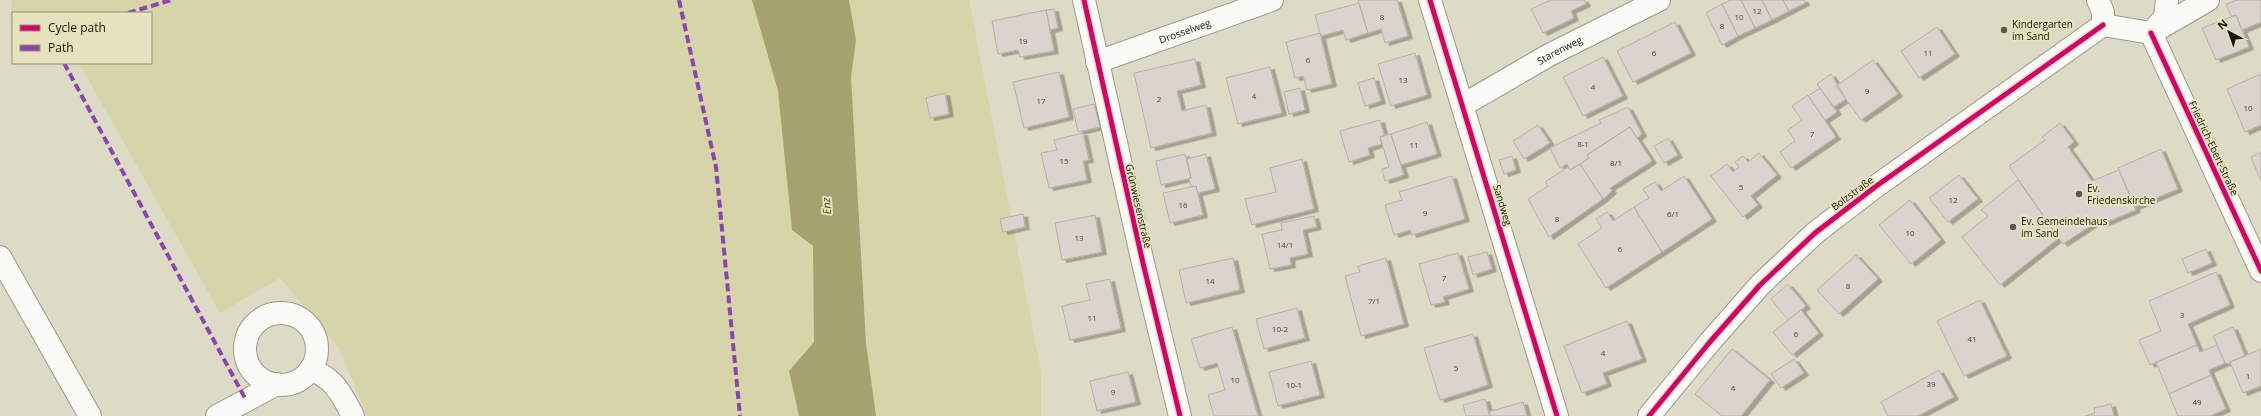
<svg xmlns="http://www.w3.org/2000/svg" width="2261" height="416" font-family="'Open Sans',sans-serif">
  <defs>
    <filter id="shadow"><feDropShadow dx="4.5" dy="2.5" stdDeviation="0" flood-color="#0004"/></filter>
  </defs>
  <rect width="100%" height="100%" fill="#dcdbc6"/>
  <path fill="#d6d4a9" d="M12 0H752L778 91 792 230 813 246 814 342 789 371 799 416H367L339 348 280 278 220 313 79 63H151V13H13V25L10 21Z
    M849 0H969L1041 371V416H876L866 343 851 77 856 40Z"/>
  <path fill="#a5a26f" d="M752 0H849L856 40 851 77 866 343 876 416H799L789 371 814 342 813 246 792 230 778 91Z"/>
  <path fill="#dad3ce" stroke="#b6afa9" filter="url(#shadow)" d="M1358 0H1397L1408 36 1385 43 1381 29 1368 33Z
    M1551 0H1584L1586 4 1571 11 1574 18 1543 33 1531 9Z
    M1731 0H1741L1755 28 1738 36 1722 4Z
    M1741 0H1762L1772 20 1755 28Z
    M1762 0H1783L1789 11 1772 20Z
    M1783 0H1804L1805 3 1789 11Z
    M2237 0H2261V22L2242 30 2236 15 2231 16 2226 4Z
    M1359 3 1368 33 1346 40 1343 30 1321 36 1315 15Z
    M1722 4 1738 36 1722 45 1706 13Z
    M1054 9 1058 28 1050 30 1046 10Z
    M1046 10 1054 51 1020 57 1018 50 998 54 992 21Z
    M2236 15 2249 47 2216 60 2202 28Z
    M1675 22 1691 53 1633 82 1617 51Z
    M1937 27 1955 54 1919 78 1901 51Z
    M1320 33 1332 84 1307 90 1303 76 1295 78 1286 42Z
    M1415 53 1427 95 1391 106 1378 64Z
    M1603 57 1623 96 1583 116 1563 77Z
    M1195 59 1201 85 1177 91 1182 111 1206 105 1212 133 1151 148 1134 73Z
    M1873 60 1898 94 1861 120 1836 86Z
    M1270 67 1282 113 1238 124 1226 78Z
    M1059 72 1069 117 1024 128 1013 82Z
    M1831 74 1846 99 1834 107 1817 84Z
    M2261 74V125L2245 132 2227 89Z
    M1374 78 1381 101 1365 106 1358 83Z
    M1300 88 1305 110 1289 114 1284 92Z
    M1820 88 1837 112 1825 120 1808 96Z
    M945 93 949 114 930 118 926 98Z
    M1808 95 1836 137 1791 168 1780 152 1795 141 1788 130 1802 120 1792 106Z
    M1094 104 1100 127 1078 132 1073 109Z
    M1628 107 1642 134 1637 138 1630 127 1587 155 1589 158 1580 164 1570 170 1567 164 1560 168 1550 148 1601 123 1599 120Z
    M1380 120 1384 135 1380 137 1382 144 1368 148 1370 155 1349 162 1340 131Z
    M1427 122 1437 154 1401 165 1391 134Z
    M2060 123 2074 142 2068 147 2092 181 2119 170 2136 210 2102 224 2101 219 2063 244 2009 166 2045 140 2042 137Z
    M1538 125 1550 143 1524 159 1513 141Z
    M1630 127 1652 161 1610 188 1612 191 1603 199 1580 164 1589 158 1587 155Z
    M1083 133 1089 160 1083 161 1087 180 1049 188 1041 153 1057 150 1054 140Z
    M1391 134 1404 175 1385 181 1382 169 1389 167 1380 137Z
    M1668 138 1678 155 1664 163 1654 146Z
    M2161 149 2178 189 2135 207 2118 168Z
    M2261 152V181L2251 157Z
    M1759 153 1777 175 1751 196 1758 205 1743 217 1711 176 1727 164 1733 172 1739 167 1735 162 1743 156 1748 162Z
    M1185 154 1191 178 1161 185 1156 161Z
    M1206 154 1215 189 1198 193 1196 186 1191 187 1189 178H1191L1187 159Z
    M1512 156 1516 170 1504 174 1499 160Z
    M1302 159 1314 209 1252 225 1245 199 1276 192 1270 168Z
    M1580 164 1603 199 1549 237 1528 199 1548 186 1545 182 1568 167 1570 170Z
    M1959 175 1978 199 1948 222 1929 198Z
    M1452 176 1465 219 1412 235 1410 230 1394 235 1385 205 1402 200 1399 192Z
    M1684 176 1712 219 1662 252 1634 207 1649 198 1643 189 1655 182 1661 191Z
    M2018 180 2059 238 2000 285 1962 237 1988 216 1981 210Z
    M1196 186 1203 215 1170 223 1163 193Z
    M1910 200 1941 240 1911 264 1879 225Z
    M1634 207 1662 252 1606 288 1578 244 1602 228 1596 219 1607 212 1613 221Z
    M1023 214 1025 227 1003 232 1000 219Z
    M1095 215 1102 252 1062 260 1055 223Z
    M1314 216 1317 227 1303 230 1308 254 1290 258 1291 265 1270 269 1262 234 1282 230 1281 223Z
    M2206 249 2212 263 2188 273 2182 259Z
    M1487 252 1492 269 1473 275 1468 257Z
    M1458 253 1469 289 1443 297 1445 302 1431 305 1419 264Z
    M1856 255 1878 279 1839 314 1817 290Z
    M1233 258 1240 290 1186 303 1179 270Z
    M1386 258 1404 324 1361 336 1345 276 1360 272 1358 266Z
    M2216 272 2230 305 2188 324 2197 345 2150 365 2139 340 2161 331 2149 301Z
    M1110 279 1121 329 1070 340 1062 306 1090 300 1086 284Z
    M1788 284 1806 306 1788 320 1771 299Z
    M1980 300 2007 356 1964 376 1937 321Z
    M1297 308 1305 338 1264 349 1256 319Z
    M1801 310 1819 333 1792 355 1773 332Z
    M1627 321 1642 359 1603 373 1607 384 1582 393 1564 346Z
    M1232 327 1258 416H1214L1208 395 1225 390 1217 363 1200 368 1191 339Z
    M2233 327 2245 356 2230 362 2231 364 2225 363 2213 336Z
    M1473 334 1488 385 1440 400 1424 348Z
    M2197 345 2200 352 2217 345 2225 363 2209 370 2211 375 2169 394 2156 362Z
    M1732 349 1770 380 1741 416H1722L1695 394Z
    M2261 349V386L2243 393 2230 362Z
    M1794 359 1804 373 1781 388 1771 374Z
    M1311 361 1320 395 1278 406 1269 372Z
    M1939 370 1954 397 1918 416H1888L1881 402Z
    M1128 372 1136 402 1097 411 1090 381Z
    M2211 375 2226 409 2210 416H2178L2169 394Z
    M1485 399 1490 416H1466L1463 405Z
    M1523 402 1527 416H1490L1488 412Z
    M2111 404 2114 416H2085L2095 413 2094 408Z"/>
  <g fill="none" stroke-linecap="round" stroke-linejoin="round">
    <defs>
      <g id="minor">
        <path d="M1084 0 1143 263 1180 416"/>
        <path d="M1430 0 1557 416"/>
        <path d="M2098 0 2103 12V25"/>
        <path d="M2103 25 2151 33"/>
        <path d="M2152 32 2165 17 2167 0"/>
        <path d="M2151 33 2261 271"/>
        <path d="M2151 33 2208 0"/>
        <path id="s1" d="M1097 62 1272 0"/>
        <path id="s2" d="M1463 105 1551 54 1659 0"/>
        <path d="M0 257 90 416"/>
        <circle cx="281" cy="349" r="36"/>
        <path d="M310 370C334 377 342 395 353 416"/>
        <path d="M217 416 277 384"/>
        <path d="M1649 416 1709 343 1760 285 1815 233 1875 187 2103 25"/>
      </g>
    </defs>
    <use href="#minor" stroke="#9b9a8a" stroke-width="24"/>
    <use href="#minor" stroke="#fafaf6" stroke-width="22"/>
    <path stroke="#8e44ad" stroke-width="4" stroke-dasharray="8 4" stroke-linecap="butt" d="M679 0 716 167 740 416
      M128 13 171 0
      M64 63 246 400"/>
    <defs>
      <path id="cycleway" d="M1084 0 1143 263 1180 416
        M1430 0 1557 416
        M2151 33 2261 271
        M1649 416 1709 343 1760 285 1815 233 1875 187 2103 25"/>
    </defs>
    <use href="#cycleway" stroke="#e4e3be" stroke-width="8"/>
    <use href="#cycleway" stroke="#d6006c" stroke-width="5"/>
  </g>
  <g fill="#5b5a4a" stroke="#e4e3be" stroke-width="1.5">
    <circle cx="2004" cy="30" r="4"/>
    <circle cx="2079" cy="194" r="4"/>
    <circle cx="2013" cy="227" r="4"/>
  </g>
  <g text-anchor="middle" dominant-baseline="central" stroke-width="4" stroke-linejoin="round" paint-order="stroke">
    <g font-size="8" fill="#46443a">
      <text x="1757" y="10">12</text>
      <text x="1382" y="16">8</text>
      <text x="1739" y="16">10</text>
      <text x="1722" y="25">8</text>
      <text x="1023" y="40">19</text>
      <text x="1654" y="52">6</text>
      <text x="1928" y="52">11</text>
      <text x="1308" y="59">6</text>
      <text x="1403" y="79">13</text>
      <text x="1593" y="86">4</text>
      <text x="1867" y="90">9</text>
      <text x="1254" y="95">4</text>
      <text x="1159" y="98">2</text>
      <text x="1041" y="100">17</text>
      <text x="2248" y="107">10</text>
      <text x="1812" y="133">7</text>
      <text x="1583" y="143">8-1</text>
      <text x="1414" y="144">11</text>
      <text x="1064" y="160">15</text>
      <text x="1616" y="162">8/1</text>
      <text x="1741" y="186">5</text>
      <text x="1953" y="199">12</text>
      <text x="1183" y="204">16</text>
      <text x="1425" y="212">9</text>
      <text x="1673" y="213">6/1</text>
      <text x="1557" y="218">8</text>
      <text x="1910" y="232">10</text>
      <text x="1079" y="237">13</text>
      <text x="1285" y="244">14/1</text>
      <text x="1620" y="248">6</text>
      <text x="1444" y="277">7</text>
      <text x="1210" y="280">14</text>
      <text x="1848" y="285">8</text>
      <text x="1374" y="300">7/1</text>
      <text x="2182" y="314">3</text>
      <text x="1092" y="317">11</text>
      <text x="1280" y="328">10-2</text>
      <text x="1796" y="333">6</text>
      <text x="1972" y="338">41</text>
      <text x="1603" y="352">4</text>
      <text x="1456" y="367">5</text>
      <text x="2248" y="375">1</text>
      <text x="1235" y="379">10</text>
      <text x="1931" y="383">39</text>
      <text x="1294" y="384">10-1</text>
      <text x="1733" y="387">4</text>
      <text x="1113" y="391">9</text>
      <text x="2197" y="401">49</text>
    </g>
    <g font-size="10" fill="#151508" stroke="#e4e3be" text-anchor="start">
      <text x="2012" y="24">Kindergarten<tspan x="2012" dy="12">im Sand</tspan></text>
      <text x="2087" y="188">Ev.<tspan x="2087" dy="12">Friedenskirche</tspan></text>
      <text x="2021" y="221">Ev. Gemeindehaus<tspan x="2021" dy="12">im Sand</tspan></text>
    </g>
    <g font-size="10" fill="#151508" stroke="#e4e3be">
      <text stroke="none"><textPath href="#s1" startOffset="93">Drosselweg</textPath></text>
      <text stroke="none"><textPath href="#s2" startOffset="111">Starenweg</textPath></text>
      <text transform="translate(2214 148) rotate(65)">Friedrich-Ebert-Straße</text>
      <text transform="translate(1852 193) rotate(-37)">Bolzstraße</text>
      <text transform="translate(1503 205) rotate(73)">Sandweg</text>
      <text transform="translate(1139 206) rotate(77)">Grünwiesenstraße</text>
    </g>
    <g font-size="11" font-style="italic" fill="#494614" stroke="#e4e3be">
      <text transform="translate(826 206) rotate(-93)">Enz</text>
    </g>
  </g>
  <rect x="12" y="12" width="140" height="52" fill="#e4e3be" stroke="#919175"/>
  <rect x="20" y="25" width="20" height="6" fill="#d6006c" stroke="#919175"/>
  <text x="48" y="32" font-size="12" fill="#151508">Cycle path</text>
  <rect x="20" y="45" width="20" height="6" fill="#8e44ad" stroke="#919175"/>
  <text x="48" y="52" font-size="12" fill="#151508">Path</text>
  <g transform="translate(2229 32) rotate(319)" stroke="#e4e3be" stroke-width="3" paint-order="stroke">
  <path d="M0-3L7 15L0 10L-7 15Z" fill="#151508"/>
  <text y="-6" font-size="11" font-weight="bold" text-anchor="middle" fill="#151508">N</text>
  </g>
</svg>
